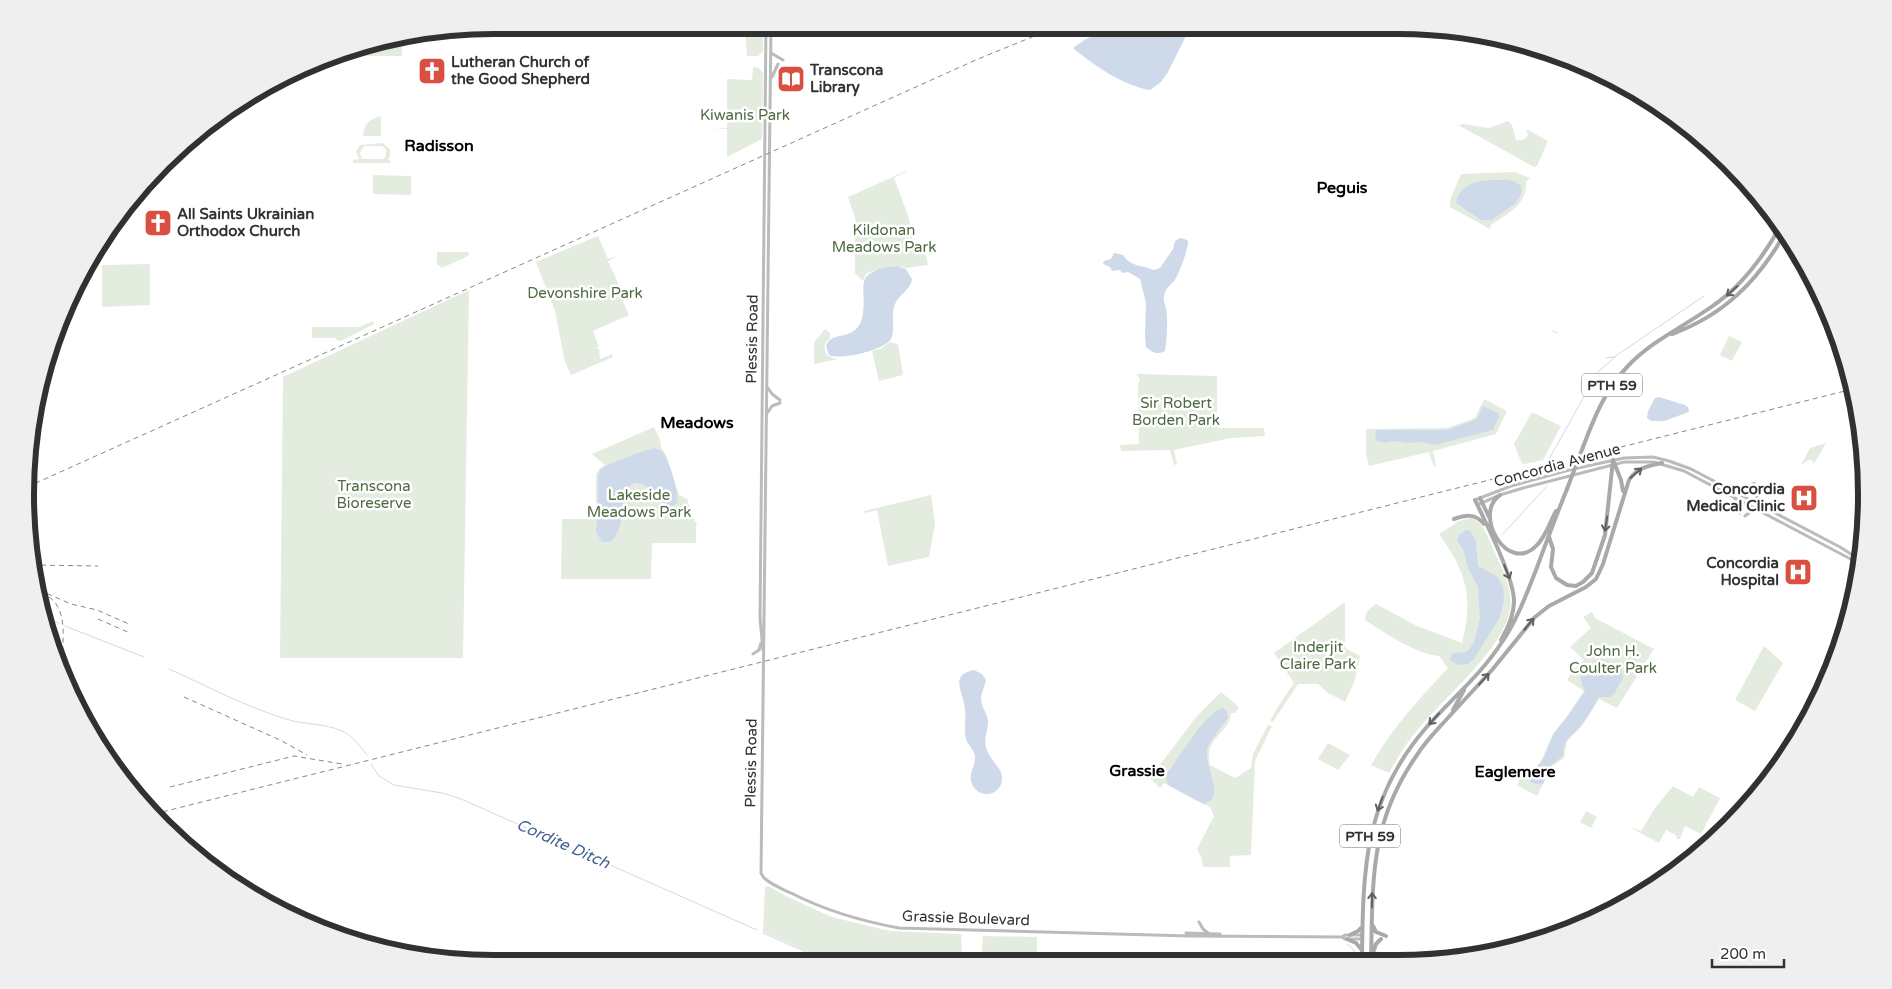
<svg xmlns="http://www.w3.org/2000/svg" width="1892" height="989" font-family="'Varela Round',sans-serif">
  <rect width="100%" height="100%" fill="#fff"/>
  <path fill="#e4ece0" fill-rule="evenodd" d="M745 25H763V51L758 56H747Z
    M1503 38 1519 41 1542 50V60L1540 61C1528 52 1515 47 1503 38Z
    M402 40V56H347V49Z
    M1576 63 1598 72 1594 77 1584 78 1576 72 1574 64Z
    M753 67 759 68 763 73 762 139 727 157V129L713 128H727V79L752 80Z
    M381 116V136H363C364 124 369 119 381 116Z
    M1508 121 1512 125 1516 140C1521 141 1525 140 1528 135L1526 129 1548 141 1537 166 1534 167 1458 125 1464 124 1489 128Z
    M383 143 390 150V156L388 159 390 160V163H353V160L359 159 356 152 360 145ZM364 146H382L386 149V157L382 159H362L360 153Z
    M906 171V172L894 178 909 218 913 247 924 246 928 265 906 268 898 266 872 271 866 274 863 281 855 273V218L848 197Z
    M1515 172 1530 178 1526 182C1528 204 1507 214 1491 225L1490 229 1450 207V200L1461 174Z
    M373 175 411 176V195L373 194Z
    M598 236 608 259 620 255 608 261 626 300 623 302 629 315 593 331 599 347 596 349H599L600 359 612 354 613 357 571 375 565 362 555 311 536 262Z
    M437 252H469V254L468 256 442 268 437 264Z
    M150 264V305L102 307V265Z
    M469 290 463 658H280L283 377Z
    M373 321 374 324 343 340 337 341 336 338H312V327H359Z
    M825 329 830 333V338L825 343C823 354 829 358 839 359L814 364V342Z
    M1729 336 1742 342 1732 361 1720 355Z
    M890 342 898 344 903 375 879 381 872 351 882 348Z
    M1136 374 1217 376V428H1264L1265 436 1231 438 1174 450 1177 464 1174 465 1170 450 1121 451 1120 445 1139 444 1138 385 1140 379Z
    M1484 399 1507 411 1496 434 1433 451 1436 466 1434 467 1429 452 1369 466 1366 454V429L1447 428 1475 418Z
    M1532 412 1561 426 1543 460 1525 464H1522L1514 444Z
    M654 427 660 440 661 447 667 457 679 495 687 499 695 522 698 523 696 524V543H652L651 579H561L562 519H596V475L599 469 605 465 592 454Z
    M1826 443 1814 464 1812 460H1809L1801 465 1810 448Z
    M931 495 935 524 929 557 888 566 877 510 865 513 864 511Z
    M1471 518C1485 522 1490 543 1496 555 1503 571 1513 590 1510 609 1504 648 1446 696 1421 726 1408 740 1398 757 1389 773L1371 765C1392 728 1419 699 1448 668L1439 656C1418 655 1383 632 1365 620 1365 612 1369 609 1376 604L1417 626 1462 643C1474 597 1466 572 1439 534L1459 521Z
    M1345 602V648L1360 656 1355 680 1345 702 1328 693 1318 684H1298L1273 722 1270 721 1277 708 1294 683 1274 653Z
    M1592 612 1595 618 1654 649 1617 708 1599 699 1581 727 1567 741 1564 758 1551 767 1537 796 1517 785 1523 773 1527 774 1540 763 1553 734 1565 719 1584 691 1567 680 1572 671 1584 660 1570 647 1591 628 1583 617Z
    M1764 646 1783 663 1755 711 1735 700Z
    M1221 692 1239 707 1235 713H1231C1230 728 1215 735 1210 748 1208 754 1209 759 1210 765L1235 778 1251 768 1253 754 1268 725 1272 726 1255 761 1251 855 1230 856V867H1203L1201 857 1197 849 1214 816 1210 807 1195 800 1164 783 1160 788 1150 778 1197 716Z
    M1328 743 1350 755 1338 770 1318 759Z
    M1673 786 1693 797 1699 787 1720 798 1701 834 1685 826 1680 839H1677L1676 835 1666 830 1659 843 1629 827 1641 831 1655 808Z
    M1586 811 1597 817 1591 828 1580 822Z
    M768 886 792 899 832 917 890 931 961 934 962 961 831 962 763 932 765 887Z
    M983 936 1037 937V961H981Z"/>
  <path fill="#cedaea" d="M1118 26H1191L1168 72 1161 82 1150 90C1122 85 1095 66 1073 48L1086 39Z
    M1508 180 1516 182 1521 186 1522 192 1516 203 1492 220H1481L1456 203C1461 178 1487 180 1508 180Z
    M1180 238 1185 239 1188 241C1189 247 1178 277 1174 281 1170 285 1165 289 1164 296 1163 300 1165 304 1166 308 1168 319 1167 339 1165 351 1157 355 1153 353 1146 347L1145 336 1146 303 1140 279 1128 272 1122 273 1120 270 1112 271 1110 267 1103 264 1104 261 1111 259 1114 253 1123 255C1131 267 1142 265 1154 270L1160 268 1173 249 1175 241Z
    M897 266 906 269 912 279C911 290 899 294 895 304 890 315 896 329 891 339 885 350 839 361 829 355L826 346C832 330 851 342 861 322 871 289 846 272 897 266Z
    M1659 397 1685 405 1688 407 1689 412 1664 421H1651L1647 418 1648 411 1655 398Z
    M1483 406 1498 413 1499 417 1493 430 1435 445 1421 442 1407 443 1395 441 1383 443 1375 440 1376 430H1447L1477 419Z
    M655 448C659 449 662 451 664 454 669 462 680 495 677 503L674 506C656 507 652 480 634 483 617 494 628 529 610 542H602L596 532 598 509V477L600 470 605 466 640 452Z
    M1466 530H1470L1476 541 1478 566 1498 577 1503 587 1504 600 1500 617 1474 659 1468 664 1458 665 1450 660 1452 653 1466 652 1469 650 1474 642 1480 619 1478 587 1468 568 1463 549 1457 541 1458 536Z
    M1600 659 1613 663 1621 668 1623 678 1614 694 1610 697H1599C1593 707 1589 717 1581 725 1571 738 1564 737 1563 756L1550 766 1543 784C1537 785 1531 783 1528 779L1529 773 1537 767 1544 758 1554 733 1570 713 1585 691C1584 687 1581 683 1581 679 1581 670 1593 661 1600 659Z
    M974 670 982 674 986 680C985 686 981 693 981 699 981 708 989 714 988 724 987 733 983 740 987 750 990 761 1003 768 1002 779 1002 787 995 794 988 794 980 795 973 789 971 781 969 772 976 765 975 756 974 749 968 746 966 739 964 730 966 719 965 709 964 692 948 675 974 670Z
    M1223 708 1227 711 1228 718C1223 725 1208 743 1207 751 1205 764 1221 792 1211 800 1209 802 1206 802 1204 804L1170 786C1165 782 1166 778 1168 772 1179 758 1207 710 1223 708Z"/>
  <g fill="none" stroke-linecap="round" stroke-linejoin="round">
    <path stroke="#cedaea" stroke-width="1" d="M1553 331 1557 333
      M1606 358 1615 357
      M1547 463 1597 373 1617 355 1704 296
      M1502 535 1547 486
      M48 618 60 624
      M65 626 144 657
      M169 669C207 686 246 707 286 719 304 725 325 723 342 731 353 736 360 746 367 755
      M371 764 379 776 394 785 442 793 461 799 757 930
      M763 933 829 962
      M1347 944 1354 950 1353 960"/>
    <path stroke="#bbb" stroke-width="3" d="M771 25 761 873 764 878C772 885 782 889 791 893 826 911 861 921 899 928L1190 936 1342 937 1345 935H1362
      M771 53 783 60
      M772 77 778 64
      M768 388 772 394 780 400
      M768 412 772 406 780 403
      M1757 490V498L1763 505
      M1738 493 1744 492 1754 483
      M1735 499 1740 507V513
      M1475 500 1511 486 1569 470 1624 458 1653 457 1669 461 1691 469 1840 547 1860 560
      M1477 505 1500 495 1523 488 1624 462H1654L1684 471 1860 564
      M1745 516 1753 510H1757
      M763 650 760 618 766 25
      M753 654 759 650 761 643
      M1199 922 1203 929 1208 933
      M1186 933 1220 934
      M1342 937 1345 939H1362"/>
    <path stroke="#a9a9a9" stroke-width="4" d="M1769 218 1775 226V235
      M1782 242 1787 236
      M1672 334C1724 315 1758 281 1785 233
      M1583 447C1594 418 1605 390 1627 367 1651 341 1685 326 1714 305 1743 285 1763 257 1780 227
      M1613 460 1621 480 1623 491
      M1500 495C1472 514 1508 576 1537 545 1546 536 1550 522 1556 511
      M1480 498 1489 517
      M1475 500C1486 523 1514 578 1514 601 1514 615 1508 628 1501 640
      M1454 519C1466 515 1475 513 1484 524
      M1549 537 1553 549 1551 567 1556 578 1567 585 1576 586 1583 582 1592 573 1605 535 1613 460
      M1453 710 1464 690
      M1445 721 1492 670 1535 617 1549 606 1586 587 1596 579 1603 564 1629 480C1637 468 1647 466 1662 463
      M1373 926 1376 932 1386 936
      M1350 935 1358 931 1361 928
      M1347 939 1356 943 1361 949
      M1373 953 1376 944 1381 939
      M1362 960C1363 872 1363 801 1425 729 1450 700 1481 675 1502 642 1517 620 1526 595 1536 570 1546 543 1556 516 1567 489
      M1371 960C1373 882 1369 823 1417 755 1425 742 1436 731 1446 720"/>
    <path stroke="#868686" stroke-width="1" stroke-dasharray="5 4" stroke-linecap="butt" d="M27 487 978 59 1059 26
      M32 565 98 566
      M36 580 43 581
      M39 590 71 604 97 610 129 624
      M49 597C69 610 62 644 62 665
      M98 619 130 633
      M184 697 280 740 307 755
      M170 787 294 756 342 764
      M154 814 1853 389"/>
    <path stroke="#a9a9a9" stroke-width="4" d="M1567 489 1583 447"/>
  </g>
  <defs><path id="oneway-shaft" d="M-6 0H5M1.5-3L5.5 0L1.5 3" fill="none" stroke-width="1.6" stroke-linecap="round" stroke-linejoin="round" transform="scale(1.25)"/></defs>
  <g stroke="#616161">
    <use href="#oneway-shaft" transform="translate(1732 291) rotate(138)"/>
    <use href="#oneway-shaft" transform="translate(1636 473) rotate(-41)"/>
    <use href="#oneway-shaft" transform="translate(1606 524) rotate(99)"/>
    <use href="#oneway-shaft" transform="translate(1507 572) rotate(68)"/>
    <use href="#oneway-shaft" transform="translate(1529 624) rotate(-51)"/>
    <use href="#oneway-shaft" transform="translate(1484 679) rotate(-48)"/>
    <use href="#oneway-shaft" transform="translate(1434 719) rotate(132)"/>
    <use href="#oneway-shaft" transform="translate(1380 804) rotate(111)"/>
    <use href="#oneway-shaft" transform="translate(1372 900) rotate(-89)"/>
  </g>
  <defs>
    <symbol id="church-square" viewBox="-11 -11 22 22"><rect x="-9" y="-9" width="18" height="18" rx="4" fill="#d94f41" stroke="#fff"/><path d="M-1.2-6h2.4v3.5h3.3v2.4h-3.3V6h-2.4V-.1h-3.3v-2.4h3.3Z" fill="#fff"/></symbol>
    <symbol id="library-square" viewBox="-11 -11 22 22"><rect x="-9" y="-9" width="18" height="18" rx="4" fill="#d94f41" stroke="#fff"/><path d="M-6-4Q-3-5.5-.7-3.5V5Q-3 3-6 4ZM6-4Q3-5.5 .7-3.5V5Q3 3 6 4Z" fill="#fff"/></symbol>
    <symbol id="hospital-square" viewBox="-11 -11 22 22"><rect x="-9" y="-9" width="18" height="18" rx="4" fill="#d94f41" stroke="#fff"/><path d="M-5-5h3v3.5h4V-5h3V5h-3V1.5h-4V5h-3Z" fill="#fff"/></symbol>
  </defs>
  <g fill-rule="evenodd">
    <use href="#church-square" x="416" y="55" width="32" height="32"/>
    <use href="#library-square" x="775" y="63" width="32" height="32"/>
    <use href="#church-square" x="142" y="207" width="32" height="32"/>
    <use href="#hospital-square" x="1788" y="482" width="32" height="32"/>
    <use href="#hospital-square" x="1782" y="556" width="32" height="32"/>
  </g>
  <g text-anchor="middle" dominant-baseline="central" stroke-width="5" stroke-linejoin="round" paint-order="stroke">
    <g fill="#fff" stroke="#6f6f6f" stroke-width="1">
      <rect x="1582" y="373.5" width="60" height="23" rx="4"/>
      <rect x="1340" y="824.5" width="60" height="23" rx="4"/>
    </g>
    <g font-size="14" font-weight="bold" fill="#313131">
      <text x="1612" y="385">PTH 59</text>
      <text x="1370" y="836">PTH 59</text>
    </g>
    <g font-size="15" font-weight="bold" fill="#313131" stroke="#fff" text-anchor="start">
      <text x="451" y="62">Lutheran Church of<tspan x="451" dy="17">the Good Shepherd</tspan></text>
      <text x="810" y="70">Transcona<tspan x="810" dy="17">Library</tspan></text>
      <text x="177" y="214">All Saints Ukrainian<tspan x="177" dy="17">Orthodox Church</tspan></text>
      <text x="1785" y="489" text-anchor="end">Concordia<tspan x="1785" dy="17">Medical Clinic</tspan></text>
      <text x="1779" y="563" text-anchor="end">Concordia<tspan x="1779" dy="17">Hospital</tspan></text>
    </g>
    <g font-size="15" fill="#4d6a41" stroke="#fff">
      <text x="745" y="115">Kiwanis Park</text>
      <text x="884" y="230">Kildonan<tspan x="884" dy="17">Meadows Park</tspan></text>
      <text x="585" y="293">Devonshire Park</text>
      <text x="1176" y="403">Sir Robert<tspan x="1176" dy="17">Borden Park</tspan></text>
      <text x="374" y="486">Transcona<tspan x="374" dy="17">Bioreserve</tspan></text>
      <text x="639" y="495">Lakeside<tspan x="639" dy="17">Meadows Park</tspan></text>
      <text x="1318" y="647">Inderjit<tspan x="1318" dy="17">Claire Park</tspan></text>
      <text x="1613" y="651">John H.<tspan x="1613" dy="17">Coulter Park</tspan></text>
    </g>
    <g font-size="15" fill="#313131" stroke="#fff">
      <text transform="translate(752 339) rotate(-89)">Plessis Road</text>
      <text transform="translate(1557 465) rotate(-15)">Concordia Avenue</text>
      <text transform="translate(751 763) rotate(-89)">Plessis Road</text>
      <text transform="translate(966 918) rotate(2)">Grassie Boulevard</text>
    </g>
    <g font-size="16" font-weight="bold" fill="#000" stroke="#fff">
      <text x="439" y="146">Radisson</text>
      <text x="1342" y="188">Peguis</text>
      <text x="697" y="423">Meadows</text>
      <text x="1137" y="771">Grassie</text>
      <text x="1515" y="772">Eaglemere</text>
    </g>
    <g font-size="16" font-style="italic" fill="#43648e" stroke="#fff">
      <text transform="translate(563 844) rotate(24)">Cordite Ditch</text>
    </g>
  </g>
  <path d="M0 0H1892V989H0ZM494 34H1398A460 460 0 0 1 1858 494V495A460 460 0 0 1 1398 955H494A460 460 0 0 1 34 495V494A460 460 0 0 1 494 34Z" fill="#efefef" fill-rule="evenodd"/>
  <path fill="none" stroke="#313131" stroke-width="6" d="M494 34H1398A460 460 0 0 1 1858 494V495A460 460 0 0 1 1398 955H494A460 460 0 0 1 34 495V494A460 460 0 0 1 494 34Z"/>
  <path d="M1712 959v8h72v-8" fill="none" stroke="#313131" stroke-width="2.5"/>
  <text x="1720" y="959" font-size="15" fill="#313131" stroke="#ffffff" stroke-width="4" paint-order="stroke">200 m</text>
</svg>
